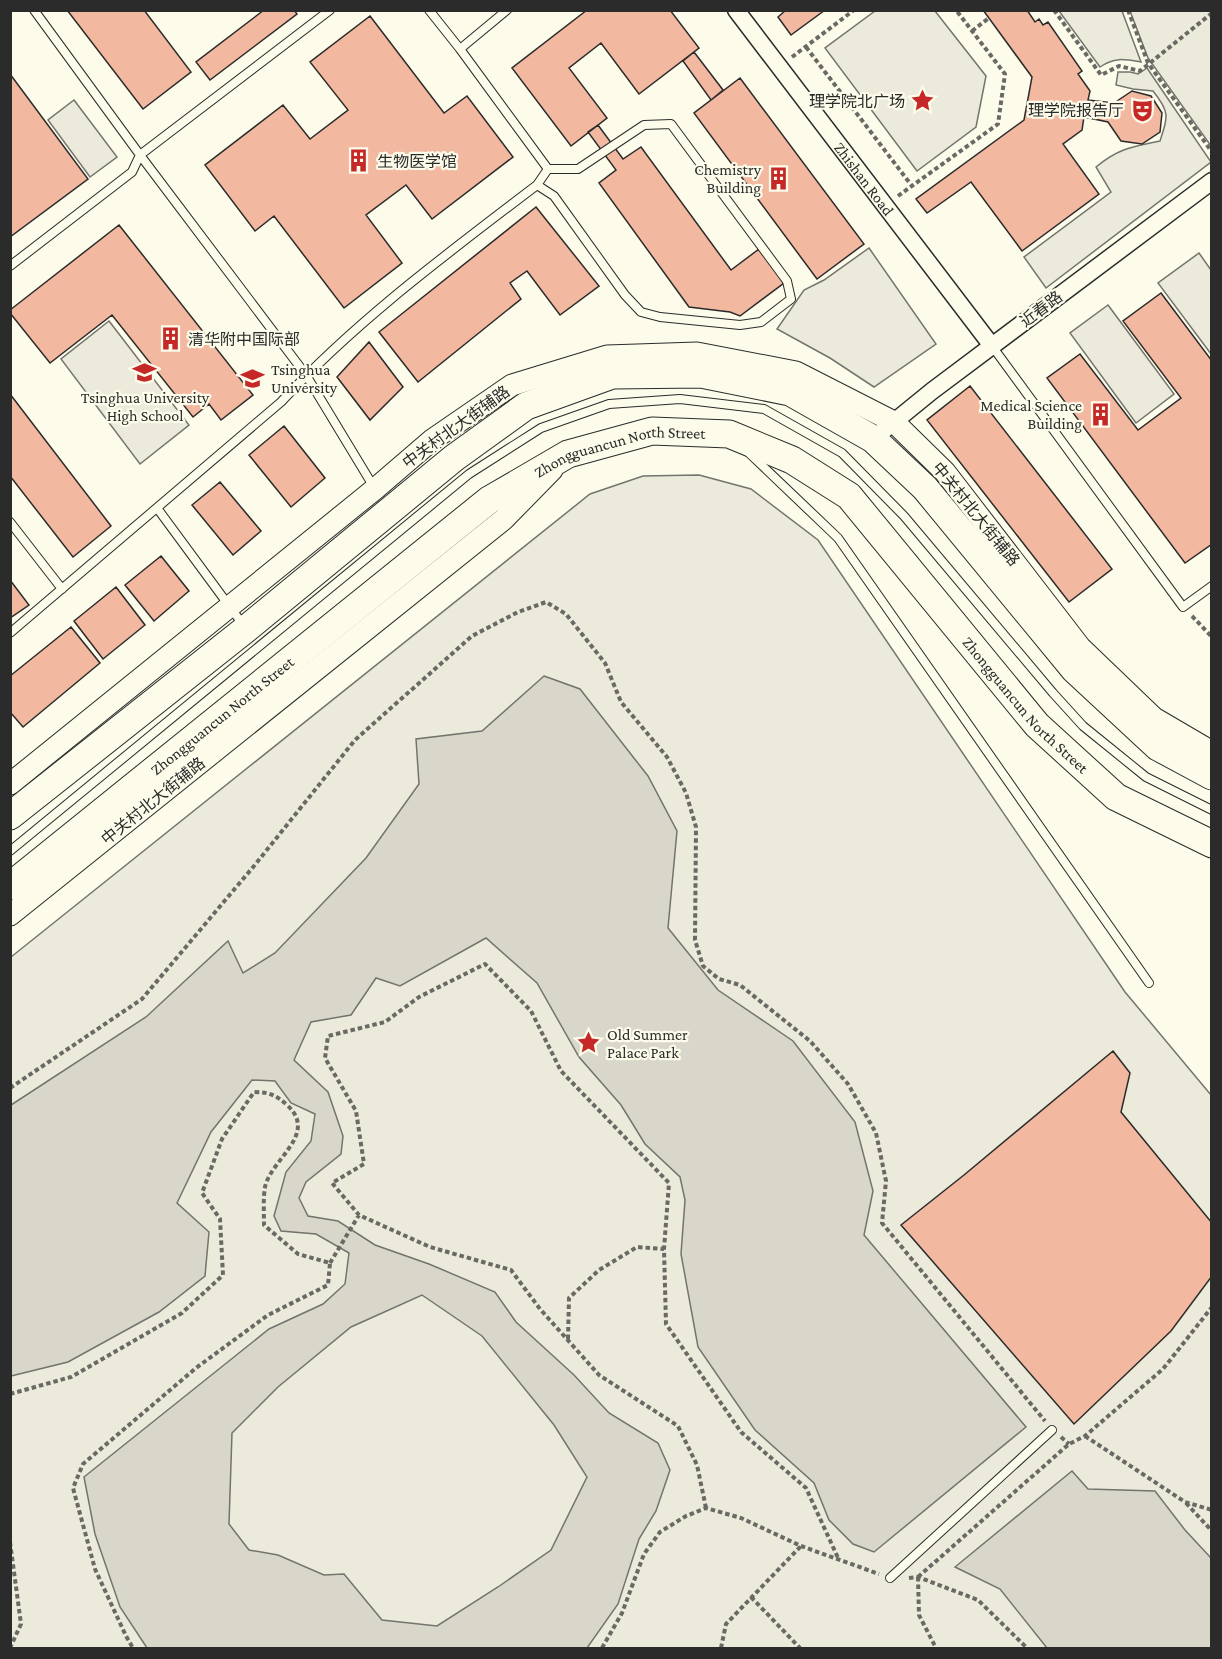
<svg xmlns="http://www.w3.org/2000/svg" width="1222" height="1659" font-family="'Crimson Pro','Noto Sans SC',serif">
  <rect width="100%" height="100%" fill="#fdfbea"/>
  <path fill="#ecebdb" stroke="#74746e" stroke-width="1.5" d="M1059 11H1122L1141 62C1124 59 1114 57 1100 67Z
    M1130 11H1211V146L1148 58Z
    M1147 68 1211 162 1046 288 1024 257 1111 192 1096 167C1119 148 1132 147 1160 141 1168 116 1170 112 1153 91L1133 89 1116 85 1118 72H1130L1138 74Z
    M74 100 117 157 90 177 48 120Z
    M1199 253 1211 270V354L1158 283Z
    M1108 305 1174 394 1136 423 1070 333Z
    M109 321 189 425 140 464 61 359Z
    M699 475 751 489 818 540 1125 992 1211 1095V1648H11V957L590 494 643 476Z"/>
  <path fill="#eceadb" stroke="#74746e" stroke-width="1.5" d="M875 11H935L986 76 976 127 917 171 825 48Z
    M869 248 936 344 874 387 830 358 777 329 804 290 824 280Z"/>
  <path fill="#d8d7c9" stroke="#74746e" stroke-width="1.5" fill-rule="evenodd" d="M544 676 580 689 648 776 677 831 668 928 718 990 793 1041 855 1122 873 1191 864 1235 1026 1427 874 1552 853 1544 829 1520 814 1483 755 1430 698 1347 681 1254 685 1200 680 1177 645 1144 621 1105 579 1057 537 983 486 938 400 986 376 978 351 1015 311 1022 294 1060 328 1092 343 1136 341 1154 306 1182 299 1198 308 1216 338 1221 375 1245 429 1264 495 1292 516 1322 574 1375 609 1413 658 1443 670 1470 656 1511 639 1539 618 1604 587 1648H147L120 1607 95 1534 84 1477 269 1329 323 1304 345 1284 349 1253 316 1234 281 1231 274 1216 286 1172 311 1141 315 1114 291 1103 275 1081 252 1080 211 1132 177 1203 209 1232 205 1276 159 1312 68 1362 11 1376V1105L146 1017 228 941 243 973 275 953 366 858 419 784 416 739 482 731ZM422 1295 482 1336 554 1425 587 1477 551 1550 498 1587 437 1626 382 1620 344 1574 324 1575 278 1555 249 1550 229 1524 232 1433 278 1387 351 1327Z
    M1072 1471 1088 1489 1155 1491 1185 1530 1211 1558V1648H1047L1000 1589 955 1567Z"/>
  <path fill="#f2b8a0" stroke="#2b2b2b" stroke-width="1.5" d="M67 10H144L191 72 143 109Z
    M264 10H294L297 14 210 80 196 62Z
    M587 10H670L699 48 639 94 601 43 569 68 607 118 571 146 512 68Z
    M786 10H825L791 35 778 17Z
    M983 10H1027L1035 22 1039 19 1043 25 1048 22 1082 71 1078 74 1090 91 1088 100 1114 103 1132 91 1151 96 1162 113 1160 132 1142 144 1121 141 1108 122 1084 117 1082 130 1063 144 1099 194 1022 251 971 182 927 213 916 199 1024 120 1032 77Z
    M370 16 444 113 467 96 513 157 432 219 406 185 366 215 402 263 344 308 274 216 255 231 205 165 283 105 310 139 348 110 310 62Z
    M694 52 723 90 711 100 683 61Z
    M10 74 88 179 10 237Z
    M740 78 864 244 817 279 694 113Z
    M598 125 623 159 641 147 731 270 759 249 784 283 740 316 730 312 689 307 599 183 616 170 588 132Z
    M536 207 599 286 560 315 527 271 510 283 521 299 418 382 379 332Z
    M119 225 253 395 221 420 209 404 193 417 112 315 50 363 10 313V310Z
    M1161 293 1212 361V544L1185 563 1047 378 1080 354 1138 430 1181 398 1123 321Z
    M369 342 403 387 370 420 337 377Z
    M970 386 1112 569 1069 602 927 420Z
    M10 394 111 526 73 557 10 476Z
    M284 426 325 478 291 507 249 455Z
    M220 482 261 531 233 555 192 505Z
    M161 556 189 591 154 621 125 585Z
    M10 580 29 605 10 618Z
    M116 587 145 625 103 659 74 621Z
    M71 627 100 663 23 727 10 712V676Z
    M1113 1051 1130 1073 1121 1112 1212 1223V1276L1171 1331 1074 1424 901 1225 964 1175Z"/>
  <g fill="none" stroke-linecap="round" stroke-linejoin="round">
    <defs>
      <path id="service" d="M34 10 140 155 306 375 375 489
        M429 10 460 49
        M507 10 460 49 548 169
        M537 185 554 196 625 295 641 312 660 317 740 325 761 322 791 299 787 281 671 124 644 125 578 169H548
        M10 266 132 172 140 155 330 10
        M992 346 1183 607 1212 586
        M749 453 838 538 1149 983
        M157 508 244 626
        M10 522 62 589
        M10 633 281 402C357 320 448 253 537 185L548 169
        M10 851 469 474 541 428 609 404 680 399 764 409 842 453 904 516 1053 693 1083 726 1146 777 1212 810
        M890 1578 1052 1430"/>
      <g id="minor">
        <path id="s1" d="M736 10 992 346"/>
        <path d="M873 439 932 391 1212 181"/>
      </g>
      <path id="tertiary" d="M10 784 375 489 432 440 512 385 607 356 697 353 796 372 894 422 945 472 1080 647 1154 718 1212 752
        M10 915 504 519 552 470"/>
      <g id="primary">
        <path d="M10 816 246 629 454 458 526 406 612 375 701 374 790 392 873 439 925 488 1074 669 1158 747 1212 776"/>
        <path id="s2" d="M10 886 489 500 568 454 652 431 729 434 792 460 849 496 1037 725 1116 797 1212 844"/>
      </g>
    </defs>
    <use href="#service" stroke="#2b2b2b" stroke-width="10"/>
    <use href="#minor" stroke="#2b2b2b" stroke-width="19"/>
    <use href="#tertiary" stroke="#2b2b2b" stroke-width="23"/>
    <use href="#primary" stroke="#2b2b2b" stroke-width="29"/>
    <path stroke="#6a6964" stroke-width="4" stroke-dasharray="4.5 3" stroke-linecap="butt" d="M1054 10 1101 75 1119 66 1140 71 1212 13
      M1128 10 1148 63 1212 152
      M972 31 989 18
      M806 47 912 186
      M792 57 854 10
      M898 196 998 124 1005 74 956 10
      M1192 616 1212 637
      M10 1088 142 999 254 866 355 740 472 636 518 612 546 602 566 614 605 663 621 702 667 757 686 793 696 827 695 940 703 966 719 979 740 985 810 1041 848 1084 876 1133 886 1181 882 1223 1045 1421
      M330 1263 359 1215
      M568 1339 569 1298 599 1270 637 1247 664 1249
      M10 1394 71 1377 182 1313 223 1275 220 1219 202 1193 222 1139 254 1092C269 1092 276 1095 287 1105 319 1134 271 1159 265 1187 263 1199 264 1213 264 1225L298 1254 330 1263 328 1285 268 1315 196 1368 83 1464 73 1488 95 1569 126 1636 133 1648
      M1085 1436 1185 1502 1212 1510
      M1061 1437 1069 1444
      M1186 1503 1212 1531
      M706 1508 697 1465 678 1426 599 1375 540 1309 511 1270 430 1247 359 1215 332 1183 364 1164 356 1111 325 1058 328 1036 385 1022 419 997 485 964 531 1011 561 1071 669 1183 664 1249 666 1324 741 1432 806 1488 839 1560
      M10 1542 21 1624 10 1648
      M918 1577 1069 1444 1085 1436 1163 1369 1212 1307
      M918 1577 919 1615 936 1648
      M909 1578 918 1577 978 1600 1027 1648
      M751 1597 800 1648
      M602 1648 622 1613 644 1554 660 1532 686 1516 706 1508 741 1518 801 1546 879 1574
      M721 1648 726 1624 801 1546"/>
    <use href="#service" stroke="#fdfbea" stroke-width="8"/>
    <use href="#minor" stroke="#fdfbea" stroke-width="16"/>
    <use href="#tertiary" stroke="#fdfbea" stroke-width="21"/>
    <use href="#primary" stroke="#fdfbea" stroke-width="27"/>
  </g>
  <defs>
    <symbol id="sight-bare" viewBox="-9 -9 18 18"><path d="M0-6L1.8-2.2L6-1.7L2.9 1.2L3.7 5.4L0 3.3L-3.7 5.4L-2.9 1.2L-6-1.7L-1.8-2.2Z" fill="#c62828" stroke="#fdfbea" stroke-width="2.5" paint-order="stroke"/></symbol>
    <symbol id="theatre-bare" viewBox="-9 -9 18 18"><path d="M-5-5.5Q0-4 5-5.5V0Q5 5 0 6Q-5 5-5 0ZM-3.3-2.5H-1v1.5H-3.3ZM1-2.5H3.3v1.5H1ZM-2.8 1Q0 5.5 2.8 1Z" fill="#c62828" stroke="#fdfbea" stroke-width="2.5" paint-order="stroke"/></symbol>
    <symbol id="building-bare" viewBox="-9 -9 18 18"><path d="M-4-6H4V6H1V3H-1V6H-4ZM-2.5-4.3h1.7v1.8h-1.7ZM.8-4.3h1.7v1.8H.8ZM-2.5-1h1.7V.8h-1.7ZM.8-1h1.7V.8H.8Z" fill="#c62828" stroke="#fdfbea" stroke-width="2.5" paint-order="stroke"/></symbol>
    <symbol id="school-bare" viewBox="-9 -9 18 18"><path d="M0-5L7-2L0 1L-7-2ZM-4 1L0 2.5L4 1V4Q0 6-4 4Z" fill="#c62828" stroke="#fdfbea" stroke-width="2.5" paint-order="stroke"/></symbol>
    <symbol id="university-bare" viewBox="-9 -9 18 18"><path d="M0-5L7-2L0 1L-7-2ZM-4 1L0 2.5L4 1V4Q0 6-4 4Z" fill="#c62828" stroke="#fdfbea" stroke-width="2.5" paint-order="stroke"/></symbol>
  </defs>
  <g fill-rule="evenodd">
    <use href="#sight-bare" x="906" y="84" width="33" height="33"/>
    <use href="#theatre-bare" x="1126" y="94" width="33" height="33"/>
    <use href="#building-bare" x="342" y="144" width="33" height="33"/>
    <use href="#building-bare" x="762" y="162" width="33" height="33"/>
    <use href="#building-bare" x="154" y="322" width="33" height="33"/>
    <use href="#school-bare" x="128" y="356" width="33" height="33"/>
    <use href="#university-bare" x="236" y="362" width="33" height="33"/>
    <use href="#building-bare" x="1084" y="398" width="33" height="33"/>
    <use href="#sight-bare" x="572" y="1026" width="33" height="33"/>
  </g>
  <g text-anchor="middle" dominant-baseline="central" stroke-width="4.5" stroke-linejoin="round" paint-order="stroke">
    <g font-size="16" fill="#2b2b2b" stroke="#fdfbea" text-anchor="end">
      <text x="905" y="101">理学院北广场</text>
      <text x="1124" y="110">理学院报告厅</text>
      <text x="377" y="161" text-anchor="start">生物医学馆</text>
      <text x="761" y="169">Chemistry<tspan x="761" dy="18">Building</tspan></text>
      <text x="188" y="339" text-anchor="start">清华附中国际部</text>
      <text x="271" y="369" text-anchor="start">Tsinghua<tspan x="271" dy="18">University</tspan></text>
      <text x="145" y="397" text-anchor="middle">Tsinghua University<tspan x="145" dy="18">High School</tspan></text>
      <text x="1082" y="405">Medical Science<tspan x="1082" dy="18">Building</tspan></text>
      <text x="607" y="1034" text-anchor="start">Old Summer<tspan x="607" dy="18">Palace Park</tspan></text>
    </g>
    <g font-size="16" fill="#2b2b2b" stroke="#fdfbea">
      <text stroke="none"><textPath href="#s1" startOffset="212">Zhishan Road</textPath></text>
      <text transform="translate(1041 309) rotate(-37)">近春路</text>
      <text transform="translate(456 427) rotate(-36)">中关村北大街辅路</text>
      <text stroke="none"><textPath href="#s2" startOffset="758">Zhongguancun North Street</textPath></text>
      <text transform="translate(976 514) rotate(51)">中关村北大街辅路</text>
      <text stroke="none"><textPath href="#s2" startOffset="1280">Zhongguancun North Street</textPath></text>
      <text stroke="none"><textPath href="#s2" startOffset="272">Zhongguancun North Street</textPath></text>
      <text transform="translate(153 801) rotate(-39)">中关村北大街辅路</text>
    </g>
  </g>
  <rect width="1222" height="1659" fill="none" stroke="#2b2b2b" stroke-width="24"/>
</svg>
